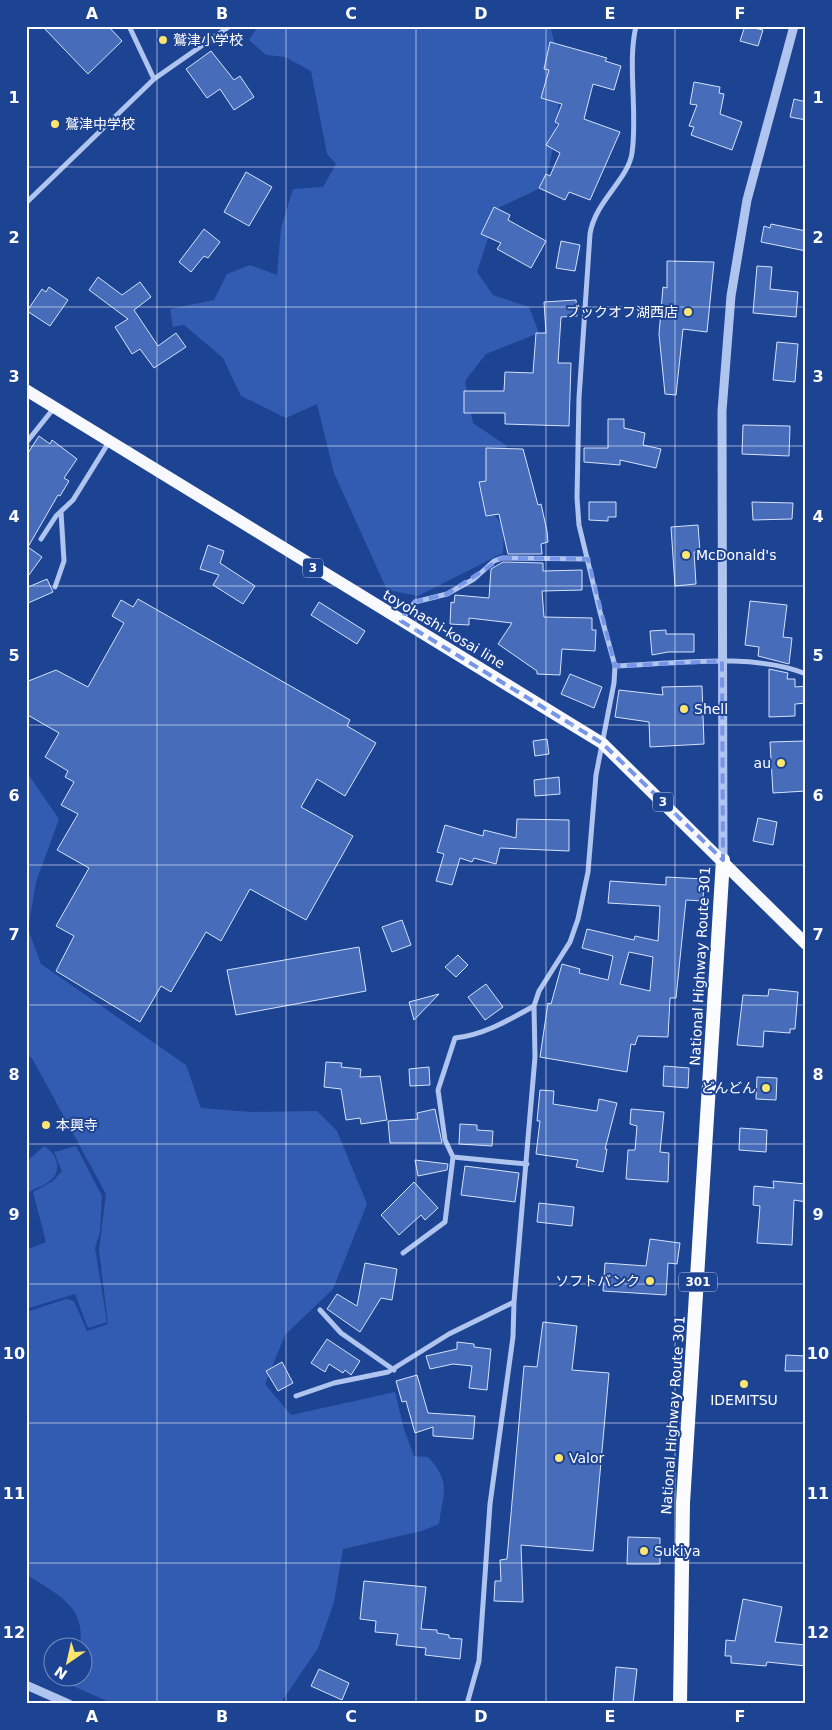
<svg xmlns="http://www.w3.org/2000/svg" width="832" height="1730" font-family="'DejaVu Sans','Noto Sans JP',sans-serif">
  <rect width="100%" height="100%" fill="#1d4393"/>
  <path fill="#315cb1" d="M258 26H550C567 80 557 132 545 186L498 208 477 272 493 295 529 307 539 333 486 354 465 381 473 423 507 446 488 475V507L504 527 503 553 418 596 387 590 334 473 317 404 286 418 241 396 223 358 184 325 173 327 170 309 214 300 227 274 250 265 277 275 281 228 293 189 323 187 336 164 327 154 311 71 285 57 266 55 249 40Z
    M26 771 59 819 36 882 28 929 41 964 186 1065 201 1108 251 1112 317 1111 337 1131 367 1204 333 1289 285 1335 265 1384 291 1415 395 1392 404 1429 414 1456 428 1457C452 1483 443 1492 439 1524L422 1531 343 1549 334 1602 318 1648 280 1704H114L66 1683 69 1678H82V1648L80 1647C86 1606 59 1596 29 1576L26 1577V1312L66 1299 74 1301 87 1331 108 1324 99 1250 106 1194 32 1058 26 1054Z
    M44 1146C56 1153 63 1169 51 1180 45 1185 36 1188 29 1192L26 1203V1162Z
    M76 1146 102 1196 100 1232 95 1248 107 1322 88 1328 75 1294 26 1309V1250L46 1242 33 1192 53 1181 62 1171 54 1152Z"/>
  <path fill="#466cba" stroke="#d5e2fa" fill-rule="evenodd" d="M42 26H108L122 41 88 74Z
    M745 26 763 30 758 46 740 41Z
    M550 42 607 58 605 61 621 66 614 90 593 84 584 119 620 132 590 200 569 192 565 200 539 188 546 174 550 176 560 153 546 145 559 124 555 122 562 104 541 98 549 70 544 69Z
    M211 51 234 80 240 76 254 97 234 110 220 89 207 98 186 69Z
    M694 82 720 87 719 93 724 94 720 114 742 122 732 150 691 135 694 127 689 126 697 105 690 104Z
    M794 99 806 102V120L790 117Z
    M246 172 272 187 249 226 224 212Z
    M494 207 510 215 508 220 546 241 531 268 497 249 501 243 481 234Z
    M771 224 806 231V251L761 242 764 226 770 228Z
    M204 229 220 242 208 258 204 256 191 272 179 262Z
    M561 241 580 245 575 271 556 268Z
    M667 261 714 262 707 332 683 329 676 395 665 394 659 334 663 287 667 288Z
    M757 266 772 267 770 289 798 292 796 317 753 313Z
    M98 277 122 295 140 282 151 297 134 310 158 346 176 333 186 347 154 368 140 349 132 354 115 327 128 319 89 290Z
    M49 287 68 300 50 326 27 311 42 289 46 292Z
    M576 300 577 316 561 317 558 363H571L569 426 505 424V413H464V391H504L505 372 533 373 536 333H546L544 302Z
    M777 342 798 344 795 382 773 380Z
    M608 419H624V428L645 433 643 445 661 449 656 468 620 460V465L584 462V448H608Z
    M743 425 790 426 789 456 742 454Z
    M39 436 50 444 52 440 77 459 64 478 69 481 60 496 58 495 28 547 42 557 26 579V456Z
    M486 448 523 449 538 505 541 504 547 531 548 542 541 544 542 554H508L499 514 486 516 479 482 486 481Z
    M589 502H616V517H608V521L589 520Z
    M752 502 793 503 792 519 753 520Z
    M698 525 700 552H694L696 584 675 586 671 527Z
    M208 545 224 551 220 563 255 586 243 604 213 585 219 575 200 569Z
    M503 562 543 563V571L582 570V590L542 591 544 617 592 618V630H596L595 651 562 649 560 675 537 674V671L498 644 512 623 469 618V625L450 624 451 602 454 603 455 595 489 598 491 569Z
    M47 579 53 592 26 604V588Z
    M138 599 350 720 347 726 376 743 345 796 317 779 301 807 353 836 306 920 250 889 221 941 206 932 171 992 161 986 140 1022 56 971 74 936 56 926 89 868 57 850 78 814 61 805 74 782 65 777 68 771 45 757 59 733 26 714V682L56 670 88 687 124 623 112 616 121 600 133 607Z
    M750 601 787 605 783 637 792 638 789 664 758 656 759 647 745 645Z
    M319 602 365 631 357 644 311 615Z
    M666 630V634H694V652H668L652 655 650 631Z
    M769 669 788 673 787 679H795V687L806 686V703L795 704V716L769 717Z
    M570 674 602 687 594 708 561 694Z
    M702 686 704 744 650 747 649 722 615 717 619 690 663 695 662 687Z
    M547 739 549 754 535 756 533 741Z
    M804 741 806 791 773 793 770 742Z
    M559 777 560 794 535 796 534 780Z
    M758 818 777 822 773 845 753 841Z
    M517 819 569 820V851L500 848 496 864 474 858 472 862 460 858 452 885 436 881 444 854 437 852 445 825 483 836 484 830 516 838Z
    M666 877 704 879 703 901 686 900 676 998H670L668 1037 638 1036 635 1045 631 1044 627 1072 540 1057 548 1003 551 1004 562 964 580 969 579 973 608 980 613 956 582 948 587 929 634 940 635 936 658 941 660 906 608 903 610 881 666 885ZM629 952 653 957 650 991 620 984Z
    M402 920 411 945 392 952 382 927Z
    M359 947 366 991 236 1015 227 970Z
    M458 955 468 965 456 977 445 967Z
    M486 984 503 1007 485 1020 468 997Z
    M769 989 798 992 795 1029H790V1033L764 1031 763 1047 737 1045 743 995 768 996Z
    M439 994 414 1020 409 1002Z
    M326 1062 342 1063 341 1067 361 1069 360 1077 380 1076 387 1120 361 1124 360 1118 346 1120 341 1089 324 1087Z
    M664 1066 689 1068 688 1088 663 1086Z
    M429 1067 430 1085 410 1086 409 1069Z
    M757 1077 777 1078 776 1100 756 1099Z
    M540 1090 554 1091 553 1104 597 1111 599 1099 617 1103 605 1149H607L603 1172 576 1167 578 1160 536 1154 540 1121H537Z
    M435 1109 442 1143H390L388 1121 418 1119 417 1113Z
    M631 1109 664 1112 660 1152 669 1153 668 1182 626 1179 628 1150H635L637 1126 630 1124Z
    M460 1124 477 1125V1130L493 1131 492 1146 459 1144Z
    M740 1128 767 1130 766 1152 739 1150Z
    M415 1160 448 1164 447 1170 418 1176Z
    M465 1166 519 1173 515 1202 461 1195Z
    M773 1181 806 1184V1202L794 1200 792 1245 757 1243 760 1206 753 1205 754 1186 774 1188Z
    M414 1182 438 1208 425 1220 421 1215 399 1235 381 1215Z
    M539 1203 574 1207 572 1226 537 1222Z
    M650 1239 680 1243 677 1264 668 1263 666 1295 603 1291 605 1263 646 1266Z
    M365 1263 397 1269 392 1300 381 1298 360 1332 327 1309 337 1294 357 1306Z
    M543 1322 577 1326 572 1370 609 1373 593 1551 521 1545 523 1602 494 1601 495 1581H501L500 1560 507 1559 524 1366 537 1367Z
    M327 1339 360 1361 351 1375 345 1370 343 1373 329 1364 325 1372 311 1363Z
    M457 1342 474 1344V1347L491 1349 487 1390 469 1388 472 1366 453 1364 430 1369 426 1356 457 1349Z
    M786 1355 806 1356V1371H785Z
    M282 1362 293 1383 278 1391 266 1371Z
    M417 1375 428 1413 475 1416 473 1439 433 1436V1427L415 1433 406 1401 402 1402 396 1381Z
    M628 1537 660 1538V1564H627Z
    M364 1581 426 1587 421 1629 437 1630V1633L449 1635V1638L462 1639 460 1659 425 1655 426 1648 396 1645 398 1634 375 1632 376 1621 360 1619Z
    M743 1599 782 1607 775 1642 806 1645V1666L767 1662 766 1666 731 1663V1656H725L726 1640 735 1641Z
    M616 1667 637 1669 633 1704 613 1702Z
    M319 1669 349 1683 342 1700 311 1686Z"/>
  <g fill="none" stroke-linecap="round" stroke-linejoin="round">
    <path stroke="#afc4ee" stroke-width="5" d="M129 26 154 79
      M26 203 154 79 230 26
      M26 443 54 408
      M41 539 56 516 73 500 109 442
      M55 587 64 561 61 512
      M402 619 415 602 447 594 474 579 494 561 502 558 588 559
      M615 666C670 664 755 652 806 674
      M453 1157 527 1164
      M403 1253 445 1222 453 1157 445 1140 438 1090 455 1038C484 1035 509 1020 534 1006
      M320 1310 341 1333 394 1370
      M296 1396 334 1383 388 1372 449 1334 514 1302
      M467 1704 479 1661 490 1504 513 1337 514 1302 535 1057 534 1006 539 991 570 942 578 919 588 872 596 775 614 683 615 666 600 612 579 525 577 498 579 398 590 234C595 201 628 180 632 153 638 112 627 65 636 26"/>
    <path stroke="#afc4ee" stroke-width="9" d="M723 860 722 411 731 296 747 200 794 26
      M26 1685 69 1704"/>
    <path stroke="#f7f9ff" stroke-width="12" d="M26 390 602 743 806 944"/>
    <path stroke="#fbfcff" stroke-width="14" d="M680 1704 683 1503 723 860"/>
  </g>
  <path fill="none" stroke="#7795e8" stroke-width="4" stroke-dasharray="10 6" stroke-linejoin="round" d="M502 558 588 559 615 666 722 661 723 860 602 743 401 621 407 610 415 602 447 594Z"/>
  <path fill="none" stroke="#fff" stroke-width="1" stroke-opacity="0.55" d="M157 26V1704M286 26V1704M416 26V1704M546 26V1704M675 26V1704M26 167H806M26 307H806M26 446H806M26 586H806M26 725H806M26 865H806M26 1005H806M26 1144H806M26 1284H806M26 1423H806M26 1563H806"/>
  <g fill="#fde56e" stroke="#1d4393" stroke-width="2">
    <circle cx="163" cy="40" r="5"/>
    <circle cx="55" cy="124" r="5"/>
    <circle cx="688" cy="312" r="5"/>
    <circle cx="686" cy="555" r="5"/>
    <circle cx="684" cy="709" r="5"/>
    <circle cx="781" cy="763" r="5"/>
    <circle cx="766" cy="1088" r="5"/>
    <circle cx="46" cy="1125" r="5"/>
    <circle cx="650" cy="1281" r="5"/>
    <circle cx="744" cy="1384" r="5"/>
    <circle cx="559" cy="1458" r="5"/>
    <circle cx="644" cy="1551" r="5"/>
  </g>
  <g text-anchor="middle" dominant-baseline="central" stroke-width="4" stroke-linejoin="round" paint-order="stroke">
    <g fill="#1d4393" stroke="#bbc7df" stroke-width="1">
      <rect x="303" y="558.5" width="20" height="19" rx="4"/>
      <rect x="653" y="792.5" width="20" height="19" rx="4"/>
      <rect x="679" y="1272.5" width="38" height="19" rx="4"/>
    </g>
    <g font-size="12" font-weight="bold" fill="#fff">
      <text x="313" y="568">3</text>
      <text x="663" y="802">3</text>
      <text x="698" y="1282">301</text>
    </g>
    <g font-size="14" fill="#fff" stroke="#1d4393" text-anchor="start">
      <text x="173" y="40">鷲津小学校</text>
      <text x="65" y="124">鷲津中学校</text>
      <text x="678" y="312" text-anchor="end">ブックオフ湖西店</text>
      <text x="696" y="555">McDonald's</text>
      <text x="694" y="709">Shell</text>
      <text x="771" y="763" text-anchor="end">au</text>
      <text x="756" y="1088" text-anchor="end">どんどん</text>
      <text x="56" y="1125">本興寺</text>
      <text x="640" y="1281" text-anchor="end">ソフトバンク</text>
      <text x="744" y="1400" text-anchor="middle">IDEMITSU</text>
      <text x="569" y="1458">Valor</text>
      <text x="654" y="1551">Sukiya</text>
    </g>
    <g font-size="14" fill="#fff" stroke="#1d4393">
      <text transform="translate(444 629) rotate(31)">toyohashi-kosai line</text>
      <text transform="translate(700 966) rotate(-87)">National Highway Route 301</text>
      <text transform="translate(673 1415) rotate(-86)">National Highway Route 301</text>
    </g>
  </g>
  <rect width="832" height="1730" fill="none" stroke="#1d4393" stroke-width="55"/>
  <g transform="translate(68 1662) rotate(214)"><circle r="24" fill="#1d4393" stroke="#778ebe"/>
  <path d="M0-4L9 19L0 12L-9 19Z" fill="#fde56e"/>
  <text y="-8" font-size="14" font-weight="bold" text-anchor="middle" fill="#ffffff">N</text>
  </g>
  <rect x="28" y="28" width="776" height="1674" fill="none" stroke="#fff" stroke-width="2"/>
  <g font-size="16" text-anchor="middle" font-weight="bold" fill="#fff">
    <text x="92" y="19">A</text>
    <text x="222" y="19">B</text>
    <text x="351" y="19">C</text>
    <text x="481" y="19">D</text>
    <text x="610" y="19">E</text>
    <text x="740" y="19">F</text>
    <text x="14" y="103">1</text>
    <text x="818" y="103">1</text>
    <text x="14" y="243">2</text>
    <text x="818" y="243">2</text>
    <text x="14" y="382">3</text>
    <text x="818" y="382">3</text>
    <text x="14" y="522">4</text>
    <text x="818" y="522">4</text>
    <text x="14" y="661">5</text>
    <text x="818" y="661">5</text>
    <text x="14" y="801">6</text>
    <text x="818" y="801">6</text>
    <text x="14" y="940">7</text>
    <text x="818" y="940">7</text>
    <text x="14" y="1080">8</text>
    <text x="818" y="1080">8</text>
    <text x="14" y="1220">9</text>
    <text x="818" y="1220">9</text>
    <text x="14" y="1359">10</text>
    <text x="818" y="1359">10</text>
    <text x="14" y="1499">11</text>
    <text x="818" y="1499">11</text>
    <text x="14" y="1638">12</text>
    <text x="818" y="1638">12</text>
    <text x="92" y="1722">A</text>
    <text x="222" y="1722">B</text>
    <text x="351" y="1722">C</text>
    <text x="481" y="1722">D</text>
    <text x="610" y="1722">E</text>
    <text x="740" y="1722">F</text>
  </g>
</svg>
